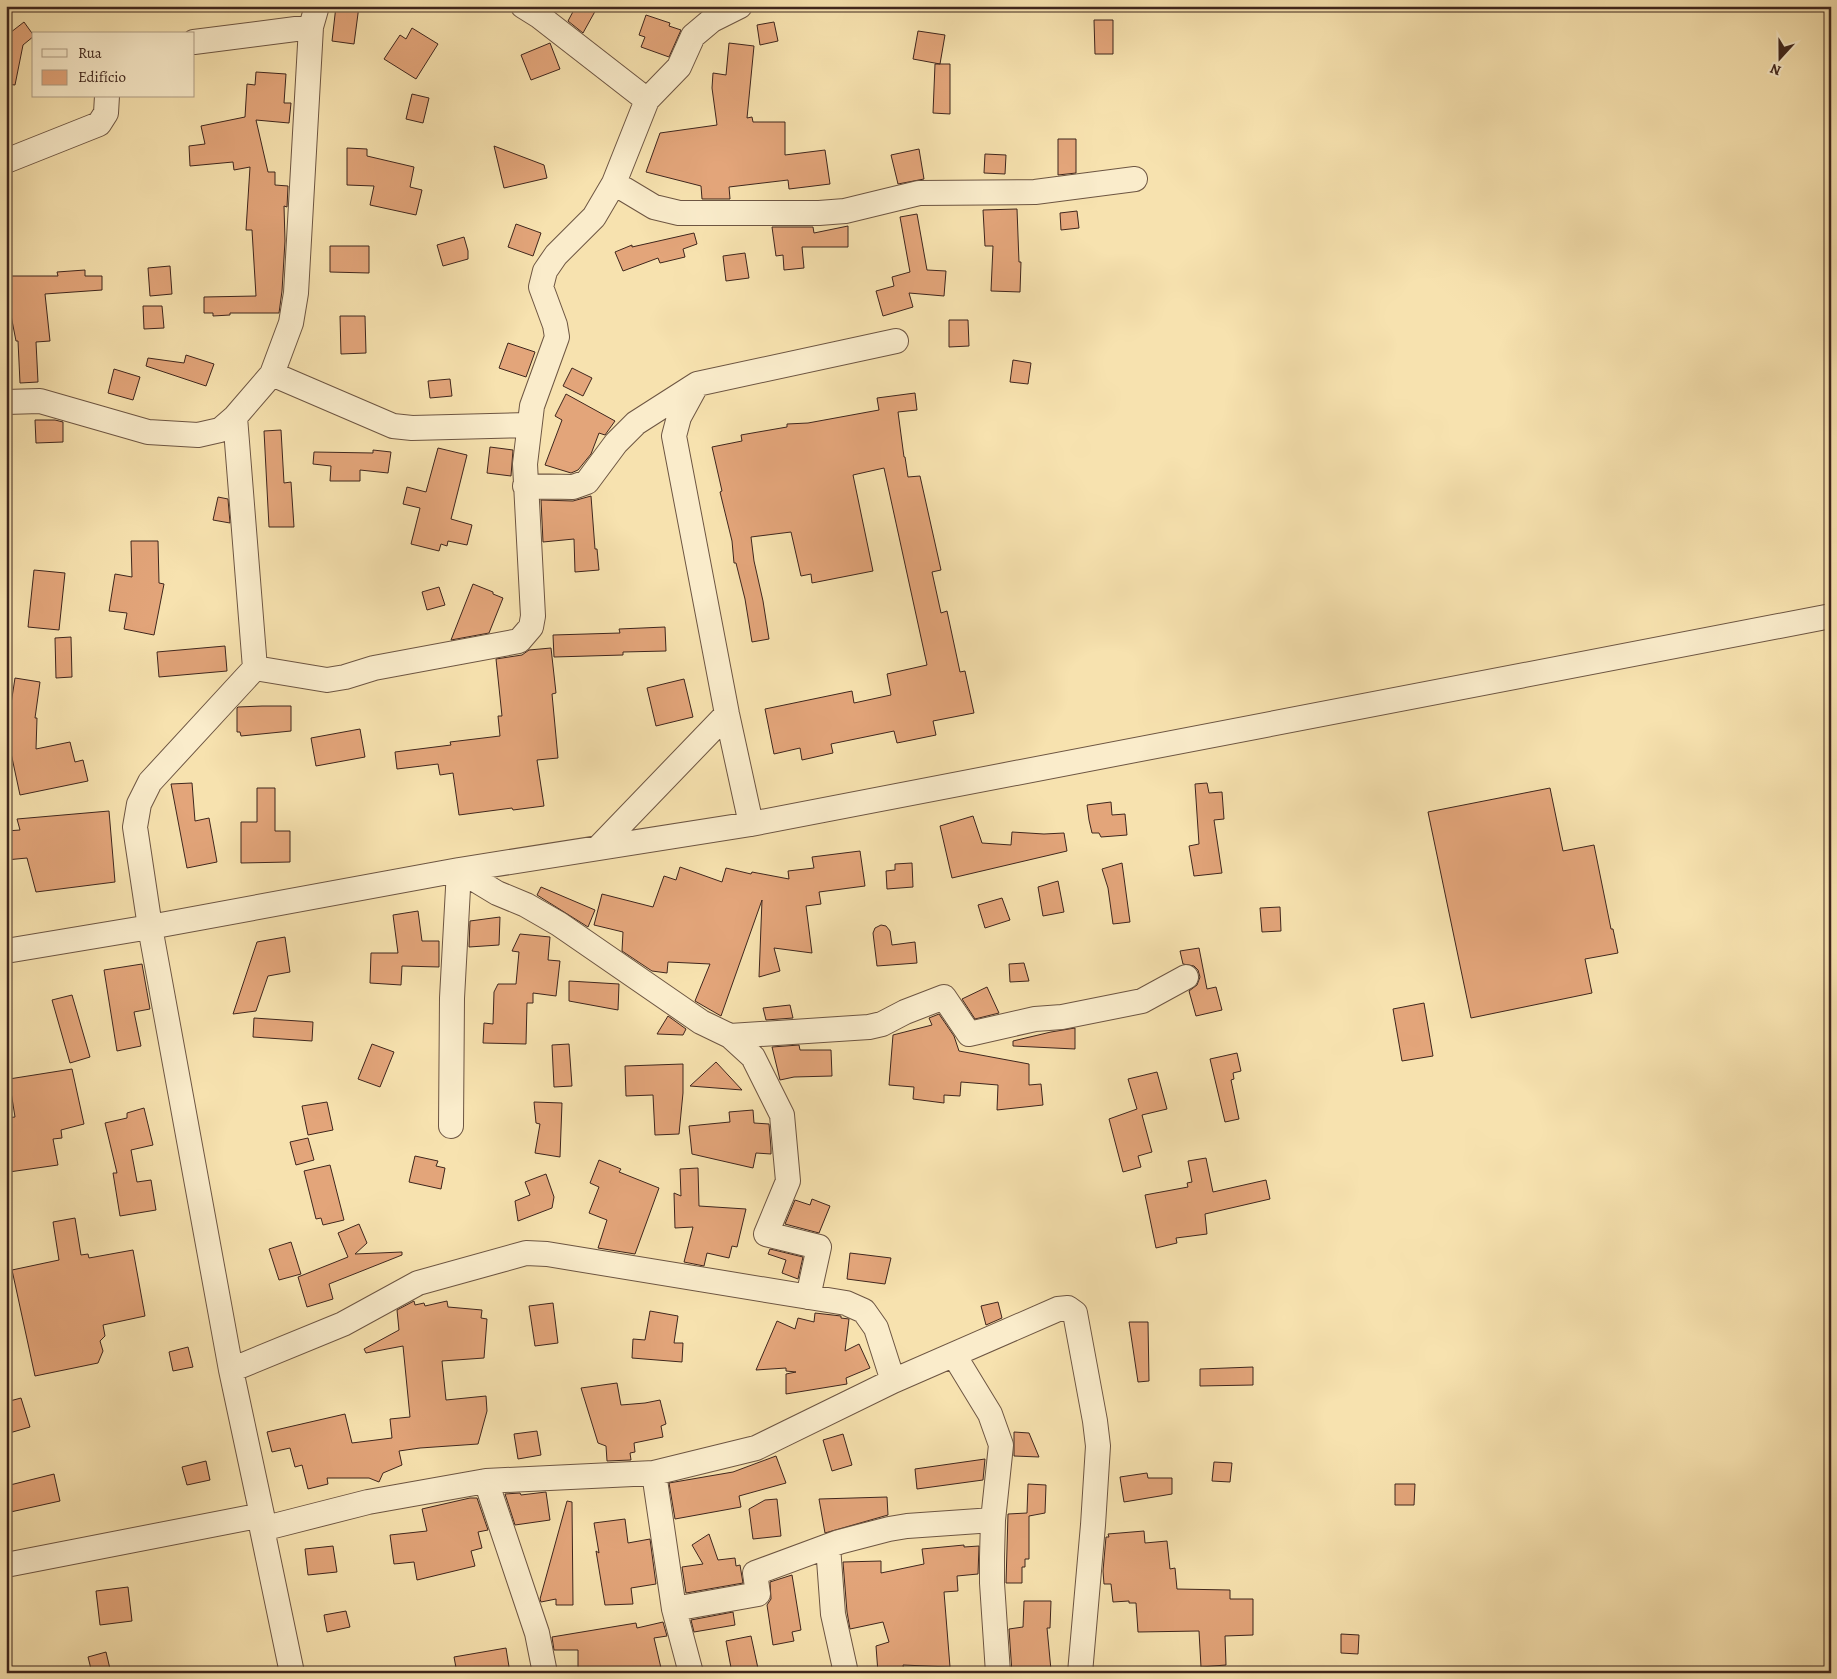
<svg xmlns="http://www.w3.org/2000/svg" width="1837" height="1679" font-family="Alegreya,serif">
  <rect width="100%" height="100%" fill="#f7e2af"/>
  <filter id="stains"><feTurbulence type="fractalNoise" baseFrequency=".004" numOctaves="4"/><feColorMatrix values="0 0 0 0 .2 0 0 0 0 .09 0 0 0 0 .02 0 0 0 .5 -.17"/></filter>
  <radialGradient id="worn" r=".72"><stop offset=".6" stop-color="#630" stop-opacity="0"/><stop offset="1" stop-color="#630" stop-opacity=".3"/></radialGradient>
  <path fill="#e3a57a" stroke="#3f261d" d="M336 6H359L354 44 332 41Z
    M576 6H598L583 33 568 21Z
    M646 15 670 23 669 26 681 30 669 57 641 47 645 37 639 35Z
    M1094 20H1113V54H1095Z
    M24 22 34 36 23 45 15 85 6 84V36Z
    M774 22 778 41 760 45 757 25Z
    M412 28 438 44 416 79 384 59 400 35 406 39Z
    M918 31 945 35 940 64 913 59Z
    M550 43 560 69 531 80 521 55Z
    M729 43 754 46 747 118 752 117 753 122H785V155L825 150 830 184 789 189 788 180 729 187 730 199H702L701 186 646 172 660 133 717 125 712 88 713 73 726 75Z
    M935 64H950V114L933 113Z
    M256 72 286 74 284 103H291L289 123 256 120 268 172H275V185L288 186 287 207 284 206 285 241 282 291 279 313H230V315L213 316V313H204V297L256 296 252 230H246L250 167 234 170 233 162 190 166 189 146 205 144 201 126 245 117 247 84 255 85Z
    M412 94 429 98 423 123 406 119Z
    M1058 139H1076V173L1058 175Z
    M494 146 544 165 547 178 504 188Z
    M347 148 367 149V156L414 167 410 187 422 190 416 215 370 205 374 186 347 185Z
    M919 149 924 179 898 184 891 155Z
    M985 154 1006 155 1005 174 984 173Z
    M1017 209 1019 262H1021L1020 292 991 291 993 246H985L983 210Z
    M1077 211 1079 228 1061 230 1060 213Z
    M917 214 927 270 946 271 944 296 909 293 913 307 883 316 876 291 894 286 892 277 910 272 900 217Z
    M516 224 541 233 533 256 508 247Z
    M848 226V247H802L804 268 784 270 783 255 776 256 772 227H813L814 233Z
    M694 233 697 244 683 249 685 257 660 263 658 258 623 271 615 252 632 245V247Z
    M464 237 468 251V259L443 266 437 245Z
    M330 246H369V273L330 272Z
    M745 253 749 278 726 281 723 256Z
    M170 266 172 294 150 296 148 268Z
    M85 270V276H102V290L45 294 50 341 36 342 38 382 20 383 18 341H16L8 300H6V276H58L57 272Z
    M143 306H162L164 328 144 329Z
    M340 316H365L366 353 341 354Z
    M949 320H968L969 346 949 347Z
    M508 343 535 352 526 377 499 368Z
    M186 355 214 364 206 386 146 366 148 358 184 363Z
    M1013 360 1031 363 1028 384 1010 382Z
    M572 368 592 378 583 396 563 386Z
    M114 369 140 377 133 400 108 393Z
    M450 379 452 396 430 398 428 381Z
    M915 393 917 410 898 412 904 457H905L908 477 920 476 941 570 932 572 941 613 947 611 960 672 965 671 974 713 933 721 936 735 897 743 894 731 831 744 833 753 802 760 800 748 774 754 765 709 852 691 854 703 891 695 887 674 927 665 884 468 853 475 873 571 812 583 811 574 801 576 791 532 751 537 754 561 763 601 769 639 752 642 745 599 736 563H734L732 541 720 492 722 491 712 447 742 441 741 435 787 427V424L808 423 879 410 877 398Z
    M566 394 615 421 605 435 599 433 591 454 578 470 571 473 545 465 562 420 555 416Z
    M35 420H55L63 422V442L36 443Z
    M281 430 284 483 291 482 294 527H269L264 431Z
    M490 447 513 450 511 476 487 473Z
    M438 448 467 455 451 519 472 525 467 545 448 541 447 546 441 544 439 551 411 544 420 508 403 504 407 487 426 492Z
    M373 450 391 452 388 473 360 470V481H330L331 466 313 464 314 452 373 453Z
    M591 496 595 549H597L599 570 575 572 574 539 543 542 541 500 573 501Z
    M218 497 228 499 230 523 213 520Z
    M131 541H158L159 583 164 584 154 635 124 629 127 613 109 611 115 574 132 577Z
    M34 570 65 573 59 630 28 627Z
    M473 584 493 592V594L503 598 489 633 451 640Z
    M439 587 445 605 427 610 422 592Z
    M665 627 666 651 623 652V655L554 657 553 635 620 633 619 629Z
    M71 637 72 677 56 678 55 638Z
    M225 646 227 671 159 677 157 652Z
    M551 648 556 693 552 694 558 758 537 760 544 806 513 810 512 808 459 815 453 773 440 775 438 764 397 769 395 752 451 745 450 742 500 736 498 716H502L496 659 522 655 529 650Z
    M15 678 40 682 35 718H37L36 749 70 742 75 762 83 760 88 781 20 795 8 739H6V717H9Z
    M684 679 693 717 656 726 647 688Z
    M262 706H291V731L241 736 240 732H237V708L238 707Z
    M360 729 365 757 316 766 311 738Z
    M192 783 195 821 209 818 217 862 187 868 171 784Z
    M1207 783 1209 793 1222 792 1224 819 1214 820 1222 873 1194 876 1189 846 1199 844 1195 784Z
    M257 788H275V831H290V862L241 863V822H257Z
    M1550 788 1563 851 1594 845 1611 929H1613L1618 953 1585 959 1592 993 1471 1018 1428 812Z
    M1111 802 1112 815 1125 814 1127 835 1101 837 1099 833H1092L1089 820 1087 805Z
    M109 811 115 882 36 892 27 858 6 860V831L20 830 17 819Z
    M973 816 982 843 1011 845 1012 832 1044 834 1064 833 1067 851 952 878 940 826Z
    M860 851 865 886 819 892 821 904 806 906 812 953 774 948 780 971 759 977 762 900 721 1016 695 1001 710 964 668 962 667 973 652 971 622 951 623 932 594 925 602 894 653 907 664 876 676 880 680 867 722 882 726 868 751 874 752 872 789 879 788 871 814 868 812 857Z
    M912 863 913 887 887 889 886 871 895 870V864Z
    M1122 863 1130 922 1113 924 1108 888 1102 869Z
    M1058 881 1064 912 1043 916 1038 887Z
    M541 887 595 910 588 927 537 895Z
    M1002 898 1010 920 985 928 978 905Z
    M1280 907 1281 931 1262 932 1260 908Z
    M418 911 422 941H439V967L402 966 401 985 370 983 371 953H398L393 915Z
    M500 917 499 945 469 947 470 921Z
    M881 925 886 926 890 931 892 945 915 942 917 963 877 966 873 933 875 928Z
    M520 934 550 937 548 960 560 961 556 996 533 993V1003H527L526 1044 483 1043 484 1023 493 1024 494 992 498 984H516L519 952 512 951Z
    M285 937 290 972 268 976 256 1011 233 1014 257 942Z
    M1199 948 1207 989 1216 987 1222 1010 1196 1016 1189 991 1197 985 1200 977 1198 970 1194 966 1183 964 1180 951Z
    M1024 963 1029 981 1010 982 1009 964Z
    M142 964 150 1009 134 1012 141 1046 117 1051 104 970Z
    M569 981 619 984 618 1010 569 1001Z
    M987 987 999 1013 975 1019 962 999Z
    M72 995 90 1057 70 1063 52 1000Z
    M1424 1003 1433 1056 1402 1061 1393 1009Z
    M790 1005 793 1018 766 1020 763 1008Z
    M939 1014 954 1036 959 1051 1029 1064V1085L1041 1084 1043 1105 997 1110 998 1085 961 1082 960 1096 944 1095V1103L913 1099 914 1087 889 1085 893 1035 932 1025 929 1018Z
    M668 1016 686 1029 683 1035 657 1034Z
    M254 1018 313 1022 312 1041 253 1037Z
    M1075 1028V1049L1013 1046V1041L1051 1032Z
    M372 1044 394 1052 380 1087 358 1079Z
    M569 1044 572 1086 554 1087 552 1045Z
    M799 1045 800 1050H831L832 1076 794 1077 780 1080 772 1047Z
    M1237 1053 1241 1071 1233 1073 1234 1079 1231 1080 1239 1119 1225 1122 1210 1059Z
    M716 1062 742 1090 690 1086Z
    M683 1064V1093L679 1134 655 1135 653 1095 626 1096 625 1066Z
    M72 1069 84 1124 61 1130 62 1138 53 1139 58 1165 9 1172 6 1151V1118L15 1117 9 1079Z
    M1157 1072 1167 1109 1142 1115 1152 1152 1138 1156 1141 1167 1123 1172 1109 1119 1137 1109 1128 1079Z
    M327 1102 333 1130 308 1135 302 1106Z
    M534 1102 562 1103 560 1157 535 1153 540 1124 536 1123Z
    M144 1108 153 1145 131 1150 137 1182 151 1180 156 1210 120 1216 113 1173H117L105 1123 127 1118V1113Z
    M753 1110 754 1123 769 1124 771 1148V1154L756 1153 753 1168 692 1154 689 1126 730 1122 729 1112Z
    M308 1138 314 1160 296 1165 290 1142Z
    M415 1156 438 1161 436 1166 445 1168 441 1189 409 1182Z
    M1206 1158 1213 1192 1266 1180 1270 1199 1205 1214 1207 1234 1176 1238 1177 1243 1156 1248 1145 1195 1188 1187 1187 1183 1192 1182 1188 1161Z
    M599 1160 621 1169 619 1172 659 1188 635 1254 598 1248 607 1220 589 1213 599 1187 590 1183Z
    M330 1165 344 1220 323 1225 321 1218 316 1219 304 1171Z
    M698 1168 699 1206 746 1209 737 1247 732 1246 729 1258 707 1253 704 1266 684 1262 693 1227 675 1228 674 1193 681 1196 680 1169Z
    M546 1174 554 1197 552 1208 518 1221 515 1201 530 1195 525 1182Z
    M812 1199 830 1206 819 1233 785 1224 795 1200 810 1205Z
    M75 1218 81 1255 88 1254 89 1258 133 1250 145 1316 103 1325 105 1336 100 1341 103 1351 98 1363 35 1376 12 1270 59 1260 53 1222Z
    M359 1224 367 1243 355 1254 402 1252V1255L329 1284 333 1299 307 1307 298 1277 348 1257 338 1233Z
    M291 1242 301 1274 279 1280 269 1249Z
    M770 1249 803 1257 798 1279 782 1273 786 1260 768 1254Z
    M850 1253 891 1258 885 1284 847 1279Z
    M414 1301 415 1305 424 1303 425 1306 447 1301 448 1307 482 1310 481 1318 487 1319 484 1358 442 1361 446 1400 486 1396 487 1411 478 1444 420 1448 399 1451 402 1465 383 1473 379 1482 369 1478H327L328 1484 308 1489 302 1465 295 1467 290 1448 272 1452 267 1432 345 1414 352 1443 392 1438 390 1419 410 1417 403 1346 366 1353 364 1349 399 1330 397 1310Z
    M998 1302 1002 1318 986 1325 981 1306Z
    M553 1303 558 1343 535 1346 529 1306Z
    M650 1311 678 1316 674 1343H683L682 1362 632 1358 633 1339 645 1340Z
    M815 1313 841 1316V1318L849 1319 845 1351 859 1344 870 1368 846 1378 847 1384 786 1394V1374L796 1372 786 1371V1368L756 1370 777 1321 795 1329 798 1318 814 1322Z
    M1129 1322H1148L1149 1381 1138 1382Z
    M188 1347 193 1367 173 1371 169 1352Z
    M1253 1367V1385L1200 1386V1369Z
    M617 1383 621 1405 645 1403 660 1400 666 1424 661 1426 663 1437 634 1443 635 1452 630 1453 631 1460 607 1461 606 1446 598 1443 581 1388Z
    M21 1398 30 1427 6 1434V1402Z
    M537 1431 541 1455 518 1459 514 1434Z
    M1014 1432 1029 1433 1039 1457 1014 1456Z
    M843 1434 852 1465 832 1471 823 1440Z
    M776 1456 786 1483 739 1496 741 1507 675 1519 669 1483 733 1472Z
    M985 1459 983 1480 917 1489 915 1469Z
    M206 1461 210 1480 187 1485 182 1467Z
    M1214 1462 1232 1463 1230 1482 1212 1481Z
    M1147 1473 1148 1478H1172V1494L1124 1502 1120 1477Z
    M54 1474 60 1501 6 1513V1486Z
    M1028 1484 1046 1485 1045 1513 1029 1516V1559H1025V1567H1022V1583H1006L1008 1514 1027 1513Z
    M1395 1484H1415L1414 1505H1395Z
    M546 1492 550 1520 515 1525 505 1494 520 1493 521 1495Z
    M887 1497 888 1515 825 1533 819 1499Z
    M470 1498H477L488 1530 478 1532 482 1548 471 1551 475 1566 417 1580 414 1562 394 1564 390 1535 427 1531 422 1509Z
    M777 1499 781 1536 753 1539 749 1509 765 1500Z
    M567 1501 572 1502 573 1605H556V1599L541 1602 540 1599Z
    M625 1519 628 1543 650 1539 656 1584 631 1588 633 1604 605 1605 596 1551 599 1553 594 1523Z
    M1144 1531 1145 1543 1167 1541 1170 1569 1175 1568 1177 1589 1230 1590V1599H1253V1635L1225 1636 1226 1665 1201 1667 1199 1631 1138 1632 1136 1603H1129V1601L1113 1602 1111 1584H1104L1103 1571 1106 1537H1109L1108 1534Z
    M709 1534 718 1560 735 1558 736 1566 740 1565 743 1583 686 1593 682 1567 703 1564 692 1545Z
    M964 1545V1547L979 1546 978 1574 957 1576 958 1591 944 1592 950 1667 903 1665 904 1673H878L876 1646 889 1642 883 1622 850 1629 847 1612 843 1562 881 1561V1573L924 1564 922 1549Z
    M333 1546 337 1572 308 1575 305 1549Z
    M792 1575 801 1630 792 1632 794 1641 773 1645 767 1605 771 1599 770 1582Z
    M128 1587 132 1621 100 1625 96 1591Z
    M1024 1601H1051L1050 1628H1047L1051 1670 1012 1673 1009 1629 1023 1627Z
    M346 1611 350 1627 327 1632 324 1615Z
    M733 1612 735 1625 694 1632 691 1620Z
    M663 1622 667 1636 654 1638 661 1668 644 1673H578V1650H554L552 1637 636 1623 637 1628Z
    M1341 1634 1359 1635 1358 1654 1341 1653Z
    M751 1636 759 1673H732L726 1641Z
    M506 1648 510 1673H457L454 1657Z
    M106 1652 111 1673H92L88 1657Z"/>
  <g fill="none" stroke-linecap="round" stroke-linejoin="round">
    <defs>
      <path id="minor" d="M523 6 539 16 647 100
        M194 42 311 27
        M6 161 99 124 106 113 107 96
        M614 183 654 207 679 213H819L845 211 919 193 1035 192 1135 179
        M272 374 393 426 412 428 528 425
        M697 384 679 417 674 436 727 714 751 824
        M6 402 40 401 148 432 198 435 220 430 235 417 272 374 291 323 296 293 311 27 317 6
        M235 417 255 668 150 782 139 804 135 827 150 927 459 870 751 824 1831 616
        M525 486 573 487 587 482 616 443 636 423 697 384 896 341
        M255 668 327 680 345 677 374 668 519 641 531 627 533 616 525 464 532 406 557 337 555 325 541 287 545 271 556 255 594 217 614 183 647 100 679 67 693 36 712 20 740 6
        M598 848 727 714
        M6 951 150 927 231 1370 262 1515V1529L292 1673
        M730 1036 869 1027 882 1024 905 1012 944 997 969 1034 1035 1019 1062 1017 1142 1001 1186 977
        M451 1126 452 998 459 870 497 893 526 905 559 924 701 1022 730 1036 753 1057 782 1115 788 1181 766 1234 819 1247 808 1297
        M954 1355 990 1414 1001 1445 993 1520 992 1557V1583L998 1673
        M231 1370 343 1324 418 1283 526 1253 547 1254 846 1303 864 1311 876 1328 893 1381
        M654 1473 674 1609 691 1673
        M486 1481 537 1633 545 1673
        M262 1529 368 1502 486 1481 654 1473 756 1448 893 1381 1058 1309 1068 1308 1075 1313 1095 1421 1098 1446 1093 1525 1080 1673
        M828 1546 833 1614 846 1673
        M6 1565 262 1515
        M674 1609 758 1594 755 1573 839 1542 889 1529 907 1526 993 1520"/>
    </defs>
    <use href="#minor" stroke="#6d5542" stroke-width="26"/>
    <use href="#minor" stroke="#faeccb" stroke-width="24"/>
  </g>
  <rect width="1837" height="1679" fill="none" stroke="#f7e2af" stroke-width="25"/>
  <rect x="8" y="8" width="1822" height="1664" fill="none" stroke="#3f261d" stroke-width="2.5"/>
  <rect x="12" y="12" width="1812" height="1654" fill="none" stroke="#3f261d"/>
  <rect x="32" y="32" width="162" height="65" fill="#faeccb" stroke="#af9d85"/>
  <rect x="42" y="49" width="25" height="8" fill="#faeccb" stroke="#af9d85"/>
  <text x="78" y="58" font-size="15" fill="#3f261d">Rua</text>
  <rect x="42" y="70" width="25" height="15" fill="#e3a57a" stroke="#af9d85"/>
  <text x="78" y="82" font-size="15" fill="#3f261d">Edifício</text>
  <g transform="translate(1780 58) rotate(201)" stroke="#faeccb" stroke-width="4" paint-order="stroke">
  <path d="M0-4L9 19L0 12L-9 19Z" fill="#3f261d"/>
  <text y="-8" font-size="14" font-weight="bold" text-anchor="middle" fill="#3f261d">N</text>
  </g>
  <rect width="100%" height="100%" filter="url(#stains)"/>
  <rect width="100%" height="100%" fill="url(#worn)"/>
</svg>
